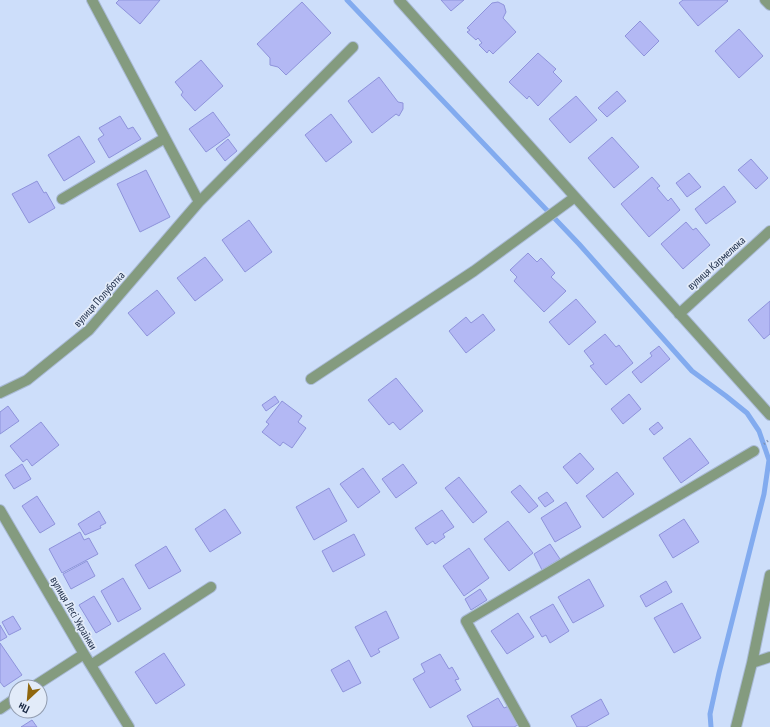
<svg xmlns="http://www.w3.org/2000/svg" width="770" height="727" font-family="'PT Sans Narrow',sans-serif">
  <rect width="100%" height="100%" fill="#cddefa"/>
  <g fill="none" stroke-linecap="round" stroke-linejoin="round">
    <path stroke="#82abef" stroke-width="5" d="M347 0 579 244 692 371 726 396 747 413 759 431 769 460 764 494 719 673 710 714 711 727"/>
  </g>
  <path fill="#b3b8f4" stroke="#8e93db" d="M119 0H160L140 24 116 3Z
    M441 0H464L451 11Z
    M683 0H727L728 1 698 26 679 3Z
    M302 2 331 33 286 75 278 67 270 65V58L257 44Z
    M498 2 504 5 506 12 503 18 516 32 493 54 489 50 487 53 479 45 482 43 478 38 476 40 467 32 470 30 467 28 492 3Z
    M640 21 659 41 644 56 625 36Z
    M739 29 763 56 739 78 715 51Z
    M538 53 556 69 553 72 562 81 538 106 529 96 527 99 509 82Z
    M201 60 223 86 195 111 181 95 183 92 175 82Z
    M379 77 398 102 403 103V109L399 116 396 114 372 133 348 101Z
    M617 91 626 101 607 117 598 108Z
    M576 96 597 120 570 143 549 119Z
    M213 112 230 135 206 152 189 129Z
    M331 114 352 142 326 162 305 135Z
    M120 116 128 129 133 127 141 139 109 158 98 139 104 135 99 128Z
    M79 136 95 162 64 181 48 155Z
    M612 137 639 167 614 188 588 158Z
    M228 139 237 151 225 161 216 149Z
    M751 159 768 178 756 189 738 170Z
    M146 170 170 217 140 232 117 184Z
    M689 173 701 187 687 197 676 183Z
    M652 177 660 186 657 188 668 201 671 198 680 210 649 237 621 204Z
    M37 181 44 193 46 192 55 208 29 223 12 194Z
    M724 186 736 202 706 224 695 209Z
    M249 220 272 252 245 272 222 240Z
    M686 222 693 230 696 228 710 245 683 269 661 244Z
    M528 253 537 262 541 258 555 273 551 277 566 291 544 312 514 281 517 277 510 270Z
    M205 257 223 280 195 301 177 278Z
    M157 290 175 313 147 336 128 313Z
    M576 299 596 322 569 345 549 322Z
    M770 301V334L764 339 748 320Z
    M483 314 495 330 466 353 449 331 466 317 471 323Z
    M605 334 616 347 619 345 633 363 606 385 590 366 594 364 584 351Z
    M659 346 670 359 641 383 632 372 652 356 650 353Z
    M396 378 423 411 400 430 393 422 389 425 368 400Z
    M629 394 641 409 623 424 611 409Z
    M275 396 279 402 266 411 262 405Z
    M282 401 302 416 298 422 306 428 292 448 283 442 280 446 262 432 269 424 266 422Z
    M8 406 19 421 0 434V412Z
    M41 422 59 445 32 466 27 459 23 462 10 446Z
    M658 422 663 428 654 435 649 429Z
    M690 438 709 463 681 483 663 458Z
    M580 453 594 469 577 484 563 467Z
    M22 464 31 479 14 489 5 475Z
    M403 464 417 483 396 498 382 479Z
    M363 468 380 492 358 508 340 484Z
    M617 472 634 494 603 518 586 496Z
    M459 477 487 512 473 523 445 488Z
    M520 485 538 506 529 513 511 492Z
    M329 488 347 521 314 540 296 507Z
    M547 492 554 501 545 507 538 498Z
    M37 496 55 524 40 533 22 506Z
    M566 502 581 527 555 542 541 518Z
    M225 509 241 533 210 552 195 529Z
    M442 510 454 527 443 534 445 537 435 544 433 541 427 545 415 528Z
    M99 511 106 523 100 526 101 528 85 535 78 524Z
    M684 519 699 542 673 558 659 535Z
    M508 521 533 553 509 571 484 539Z
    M80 532 84 540 89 538 98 554 62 573 49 549Z
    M354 534 365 555 333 572 322 551Z
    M550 544 560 559 542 570 534 554Z
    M166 546 181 571 149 589 135 565Z
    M469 548 489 578 464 596 443 566Z
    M87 561 95 576 71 589 63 574Z
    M123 578 141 609 118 622 101 591Z
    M589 579 604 606 573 623 558 597Z
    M666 581 672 592 646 607 640 596Z
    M480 589 487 600 471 610 465 599Z
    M94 596 111 624 96 633 79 605Z
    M682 603 701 638 674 653 654 618Z
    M553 604 569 631 550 643 546 635 542 637 530 617Z
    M386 611 399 638 378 649 380 652 371 657 355 627Z
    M518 613 534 637 507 654 491 631Z
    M13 616 21 629 9 635 2 622Z
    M0 625 7 637 0 641Z
    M0 643 22 675 4 687 0 682Z
    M164 653 185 685 156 704 135 672Z
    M440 654 449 669 452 667 459 679 455 680 461 690 430 708 413 679 425 672 421 664Z
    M349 660 361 683 343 692 331 670Z
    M498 698 504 708 509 706 520 724 514 727H473L467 716Z
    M601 699 609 714 586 727H577L571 716Z
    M32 720 37 727H21Z"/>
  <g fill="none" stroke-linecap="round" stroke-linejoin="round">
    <defs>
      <path id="minor" d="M92 0 199 202
        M399 0 770 415
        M765 0 770 5
        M62 199 165 138
        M679 314 770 231
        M311 379 474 271 575 197
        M0 393 27 380 89 330 199 202 353 47
        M0 510 84 654 129 727
        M752 663 770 657
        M91 665 211 587
        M33 687 84 654
        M0 709 16 698
        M525 727 466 621 754 451
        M736 727 752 663 770 575"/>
    </defs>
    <use href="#minor" stroke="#a9bad5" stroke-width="12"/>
    <path stroke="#7e8ea9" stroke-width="2.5" stroke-dasharray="1 3" stroke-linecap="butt" d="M764 444 770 439"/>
    <use href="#minor" stroke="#849b7f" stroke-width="10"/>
  </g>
  <g text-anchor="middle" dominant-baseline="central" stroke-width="3.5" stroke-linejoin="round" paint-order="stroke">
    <g font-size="11" fill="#192843" stroke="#e2ebf9">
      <text transform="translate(716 263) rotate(-42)">вулиця Кармелюка</text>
      <text transform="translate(99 299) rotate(-48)">вулиця Полуботка</text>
      <text transform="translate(74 613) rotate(60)">вулиця Лесі Українки</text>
    </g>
  </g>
  <g transform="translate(28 699) rotate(206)"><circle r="19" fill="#e2ebf9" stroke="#929db0"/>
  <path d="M0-3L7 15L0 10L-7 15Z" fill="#90670e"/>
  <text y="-6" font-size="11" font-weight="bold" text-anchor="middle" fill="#192843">Пн</text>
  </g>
</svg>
